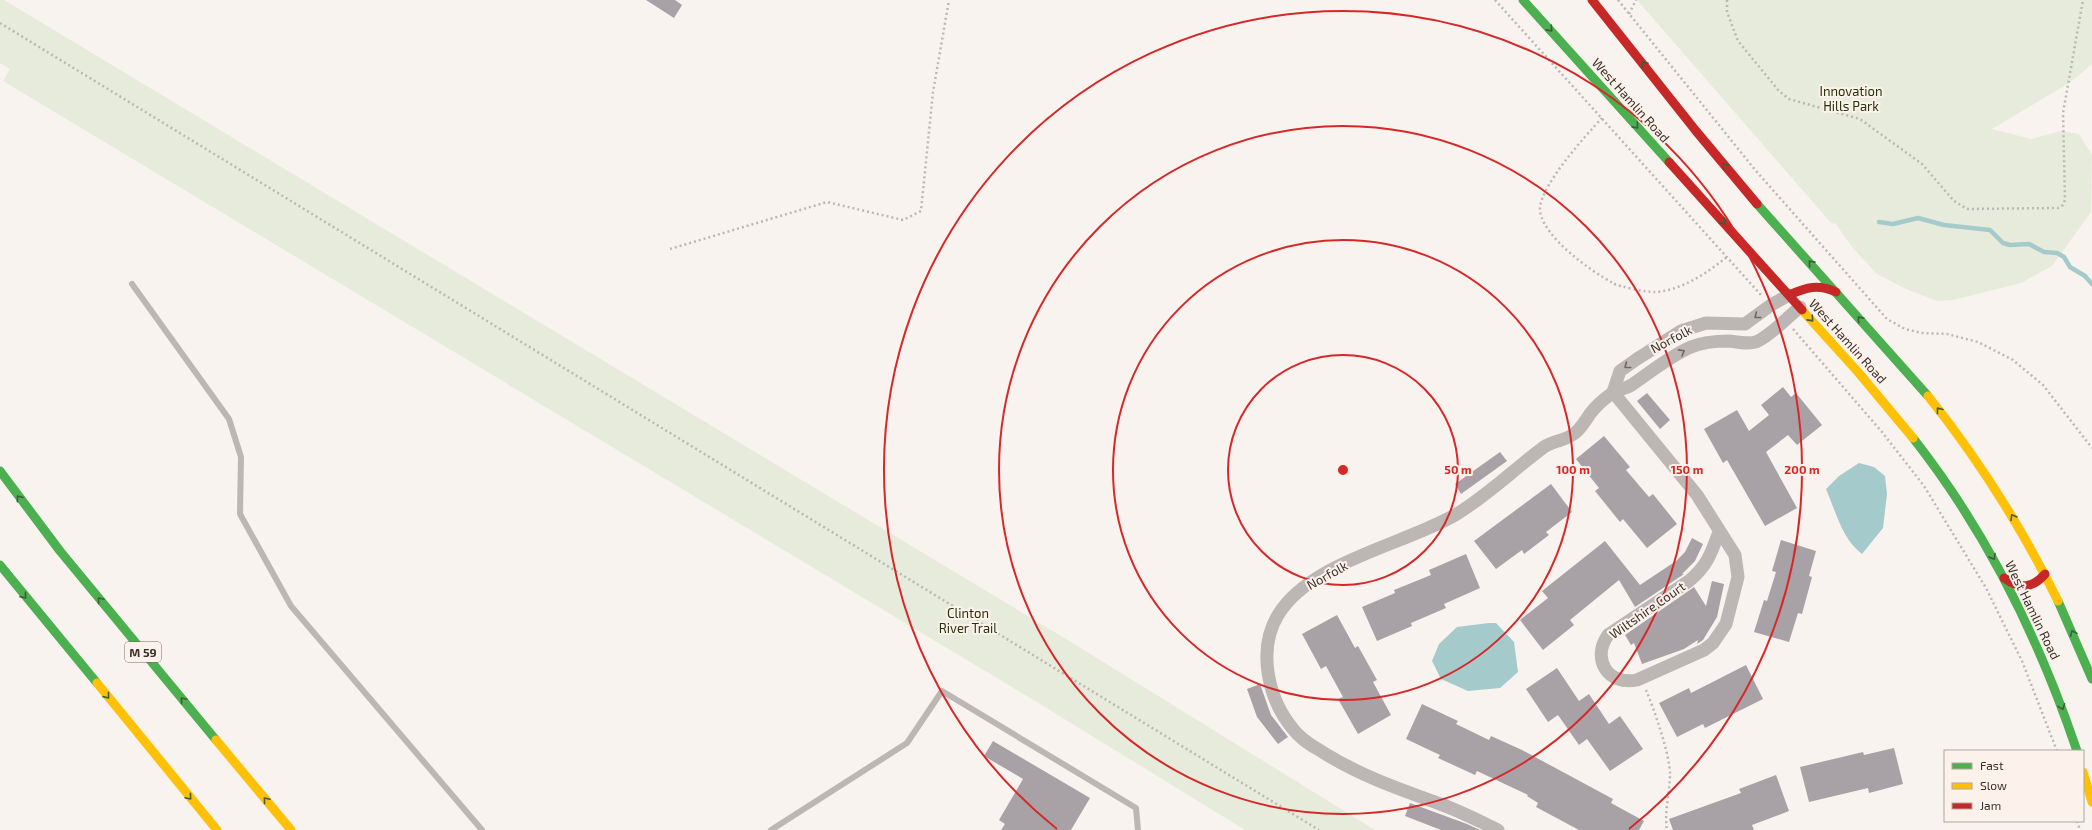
<svg xmlns="http://www.w3.org/2000/svg" width="2092" height="830" font-family="'Exo 2',sans-serif">
  <rect width="100%" height="100%" fill="#f8f3ef"/>
  <path fill="#e7ebdb" d="M0 0H4L1071 642 1375 830H1245L1035 701 3 81 10 69 0 63Z
    M1637 0H2092V64L2071 82 1992 129 2031 139 2061 131 2079 134 2092 155 2091 212 2052 266 2021 283 1953 300 1937 301 1906 289 1877 274 1852 247 1835 223 1832 224Z"/>
  <path fill="#a5cacc" d="M1859 463 1874 467 1885 476 1887 494 1883 528 1862 554C1842 539 1836 512 1826 489L1839 476Z
    M1489 623H1496L1514 642 1518 672 1500 688 1468 691 1441 679 1432 661 1439 644 1457 627Z"/>
  <g fill="none" stroke-linecap="round" stroke-linejoin="round">
    <path stroke="#a5cacc" stroke-width="4.5" d="M1879 222 1893 224 1918 218 1944 225 1990 230 2003 243 2010 245 2029 244 2044 252 2057 253 2064 257 2070 267 2085 276 2092 284"/>
  </g>
  <path fill="#a8a2a6" d="M646 0H675L682 5 674 18Z
    M1783 387 1791 397 1796 393 1822 425 1797 445 1788 435 1766 452 1797 508 1765 526 1727 460 1723 463 1704 429 1737 410 1749 431 1769 415 1761 405Z
    M1647 393 1670 420 1660 429 1637 401Z
    M1604 436 1630 467 1626 470 1649 497 1653 494 1677 524 1647 548 1623 519 1620 522 1595 491 1599 488 1576 459Z
    M1500 452 1507 461 1461 494 1455 484Z
    M1551 484 1572 512 1546 532 1549 535 1524 554 1522 550 1496 569 1474 541Z
    M1692 538 1703 544 1695 561 1682 574H1684L1635 607 1619 580 1570 620 1574 625 1543 650 1520 620 1548 598 1542 591 1605 541 1640 585 1676 561 1685 552Z
    M1781 540 1816 551 1809 576 1812 577 1802 614 1798 613 1789 642 1754 632 1764 600 1767 601 1776 572 1772 571Z
    M1466 554 1480 588 1444 604 1446 608 1411 623 1412 626 1377 641 1362 607 1395 593 1394 590 1431 575 1429 570Z
    M1712 581 1724 584 1717 617 1703 640 1697 644 1698 640 1684 649 1642 664 1634 643 1631 645 1625 635 1694 587 1706 606Z
    M1337 615 1355 648 1358 646 1377 680 1373 682 1391 715 1358 734 1338 699 1343 697 1326 666 1321 669 1302 634Z
    M1746 665 1763 699 1705 728 1703 724 1677 737 1659 703 1689 688 1691 693Z
    M1557 668 1579 701 1589 694 1609 724 1620 716 1643 749 1610 771 1587 739 1579 745 1558 715 1548 722 1526 689Z
    M1260 684 1271 715 1288 737 1278 744 1257 717 1247 689Z
    M1422 704 1458 721 1456 724 1489 740 1491 736 1522 750 1613 799 1611 803 1644 821 1639 830H1579L1536 807 1538 803 1527 796 1528 795 1477 771 1475 775 1438 758 1440 755 1406 739Z
    M993 741 1090 798 1071 830H1001L1005 824 999 820 1023 779 984 756Z
    M1894 748 1903 784 1869 793 1868 788 1809 802 1800 767 1863 752 1864 755Z
    M1776 775 1789 811 1752 825 1754 830H1673L1669 819 1741 793 1739 789Z
    M1410 803 1467 824 1480 830H1441L1405 816Z"/>
  <g fill="none" stroke-linecap="round" stroke-linejoin="round">
    <path stroke="#bbb7b4" stroke-width="2.5" stroke-dasharray="2 3" stroke-linecap="butt" d="M1495 0 1761 295
      M1618 0 1756 171 1887 319 1905 329 1922 333 1947 334 1978 342 2013 360 2043 385 2092 448
      M1727 0V12L1738 41 1779 91 1789 99 1860 119 1922 164 1954 201 1967 209 2058 208 2063 205 2065 200 2063 113 2083 0
      M1629 14 1636 0
      M0 23 1319 830
      M1602 118C1585 136 1543 183 1540 207 1538 234 1592 272 1613 283 1619 287 1647 292 1654 292 1681 291 1707 273 1727 257
      M670 249 827 202 903 220 921 211 933 92 949 0
      M1793 329 1882 432 1924 486 1986 588 2022 661 2057 751
      M1646 690C1654 709 1670 755 1670 774 1670 793 1664 811 1667 830
      M2077 821 2080 830"/>
    <path stroke="#bcb7b5" stroke-width="6" d="M132 284 229 419 241 457 240 514 291 606 482 830
      M771 830 907 743 942 691 1136 808 1138 830"/>
    <path stroke="#bcb7b5" stroke-width="13" d="M1613 392 1697 495 1735 555 1738 577 1726 624 1713 643 1704 650 1637 680C1608 686 1591 659 1608 635L1689 581C1707 566 1711 554 1719 532
      M1613 392 1620 371 1637 359 1681 331 1706 323 1745 324 1771 305 1789 295
      M1498 830C1479 821 1460 811 1440 804 1399 789 1361 776 1324 753 1313 746 1301 740 1293 729 1268 699 1257 650 1278 615 1310 562 1403 545 1455 515 1487 496 1514 469 1544 447 1554 440 1566 441 1575 433 1582 427 1585 421 1590 414 1595 407 1604 399 1611 394 1617 389 1627 389 1633 384 1652 371 1670 356 1691 347 1703 342 1716 341 1729 341 1738 342 1750 345 1758 341 1772 334 1788 317 1800 307"/>
    <path stroke="#4caf50" stroke-width="9" d="M1523 0 1669 162
      M1757 204 1928 396
      M1913 438C1987 532 2039 638 2077 751
      M0 471 60 551 216 740
      M0 565 97 683
      M2058 601 2092 679"/>
    <path stroke="#ffc107" stroke-width="9" d="M1802 310 1858 372 1913 438
      M1928 396C1979 460 2022 528 2058 601
      M97 683 217 830
      M216 740 291 830
      M2083 772 2092 802"/>
    <path stroke="#c62828" stroke-width="9" d="M1592 0 1696 131 1757 204
      M1669 162 1802 310
      M1789 295C1807 287 1818 284 1836 292
      M2004 578C2020 589 2032 589 2045 574"/>
  </g>
  <defs><path id="oneway-chevron" d="M-2-3.5L2.5 0L-2 3.5" fill="none" stroke-width="1.6" stroke-linecap="round" stroke-linejoin="round"/></defs>
  <g stroke="#405d37">
    <use href="#oneway-chevron" transform="translate(1550 29) rotate(48)"/>
    <use href="#oneway-chevron" transform="translate(1644 64) rotate(-129)"/>
    <use href="#oneway-chevron" transform="translate(1636 126) rotate(48)"/>
    <use href="#oneway-chevron" transform="translate(1725 166) rotate(-130)"/>
    <use href="#oneway-chevron" transform="translate(1723 222) rotate(48)"/>
    <use href="#oneway-chevron" transform="translate(1811 263) rotate(-132)"/>
    <use href="#oneway-chevron" transform="translate(1811 319) rotate(48)"/>
    <use href="#oneway-chevron" transform="translate(1860 319) rotate(-131)"/>
    <use href="#oneway-chevron" transform="translate(1939 410) rotate(-128)"/>
    <use href="#oneway-chevron" transform="translate(19 498) rotate(-127)"/>
    <use href="#oneway-chevron" transform="translate(2013 517) rotate(-121)"/>
    <use href="#oneway-chevron" transform="translate(1993 557) rotate(61)"/>
    <use href="#oneway-chevron" transform="translate(24 596) rotate(51)"/>
    <use href="#oneway-chevron" transform="translate(100 600) rotate(-130)"/>
    <use href="#oneway-chevron" transform="translate(2073 633) rotate(-114)"/>
    <use href="#oneway-chevron" transform="translate(107 696) rotate(51)"/>
    <use href="#oneway-chevron" transform="translate(183 700) rotate(-130)"/>
    <use href="#oneway-chevron" transform="translate(2062 707) rotate(69)"/>
    <use href="#oneway-chevron" transform="translate(189 797) rotate(50)"/>
    <use href="#oneway-chevron" transform="translate(266 800) rotate(-130)"/>
  </g>
  <g stroke="#6e6762">
    <use href="#oneway-chevron" transform="translate(1757 316) rotate(142)"/>
    <use href="#oneway-chevron" transform="translate(1682 352) rotate(-29)"/>
    <use href="#oneway-chevron" transform="translate(1627 366) rotate(142)"/>
  </g>
  <g fill="none" stroke="#d62828" stroke-width="2">
    <circle cx="1343" cy="470" r="115"/>
    <circle cx="1343" cy="470" r="230"/>
    <circle cx="1343" cy="470" r="344"/>
    <path d="M1057 829A459 459 0 1 1 1629 829"/>
  </g>
  <g text-anchor="middle" dominant-baseline="central" stroke-width="4" stroke-linejoin="round" paint-order="stroke">
    <rect fill="#fcf2eb" stroke="#746b64" stroke-width="1" x="125" y="642" width="36" height="20" rx="3"/>
    <g font-size="12" font-weight="bold" fill="#3a312a">
      <text x="143" y="652">M 59</text>
    </g>
    <g font-size="13" fill="#233307" stroke="#fcf2eb">
      <text x="1851" y="91">Innovation<tspan x="1851" dy="15">Hills Park</tspan></text>
      <text x="968" y="613">Clinton<tspan x="968" dy="15">River Trail</tspan></text>
    </g>
    <g font-size="13" fill="#3a312a" stroke="#fcf2eb">
      <text transform="translate(1631 100) rotate(48)">West Hamlin Road</text>
      <text transform="translate(1671 339) rotate(-28)">Norfolk</text>
      <text transform="translate(1848 341) rotate(48)">West Hamlin Road</text>
      <text transform="translate(1327 575) rotate(-29)">Norfolk</text>
      <text transform="translate(1647 610) rotate(-35)">Wiltshire Court</text>
      <text transform="translate(2033 610) rotate(64)">West Hamlin Road</text>
    </g>
  </g>
  <circle cx="1343" cy="470" r="6" fill="#d62828" stroke="#fcf2eb" stroke-width="2"/>
  <g font-size="12" text-anchor="middle" font-weight="bold" fill="#d62828" stroke="#fcf2eb" stroke-width="4" stroke-linejoin="round" paint-order="stroke">
    <text x="1458" y="474">50 m</text>
    <text x="1573" y="474">100 m</text>
    <text x="1687" y="474">150 m</text>
    <text x="1802" y="474">200 m</text>
  </g>
  <rect x="1944" y="750" width="140" height="72" fill="#fcf2eb" stroke="#aea59e"/>
  <rect x="1952" y="763" width="20" height="6" fill="#4caf50" stroke="#aea59e"/>
  <text x="1980" y="770" font-size="12" fill="#3a312a">Fast</text>
  <rect x="1952" y="783" width="20" height="6" fill="#ffc107" stroke="#aea59e"/>
  <text x="1980" y="790" font-size="12" fill="#3a312a">Slow</text>
  <rect x="1952" y="803" width="20" height="6" fill="#c62828" stroke="#aea59e"/>
  <text x="1980" y="810" font-size="12" fill="#3a312a">Jam</text>
</svg>
